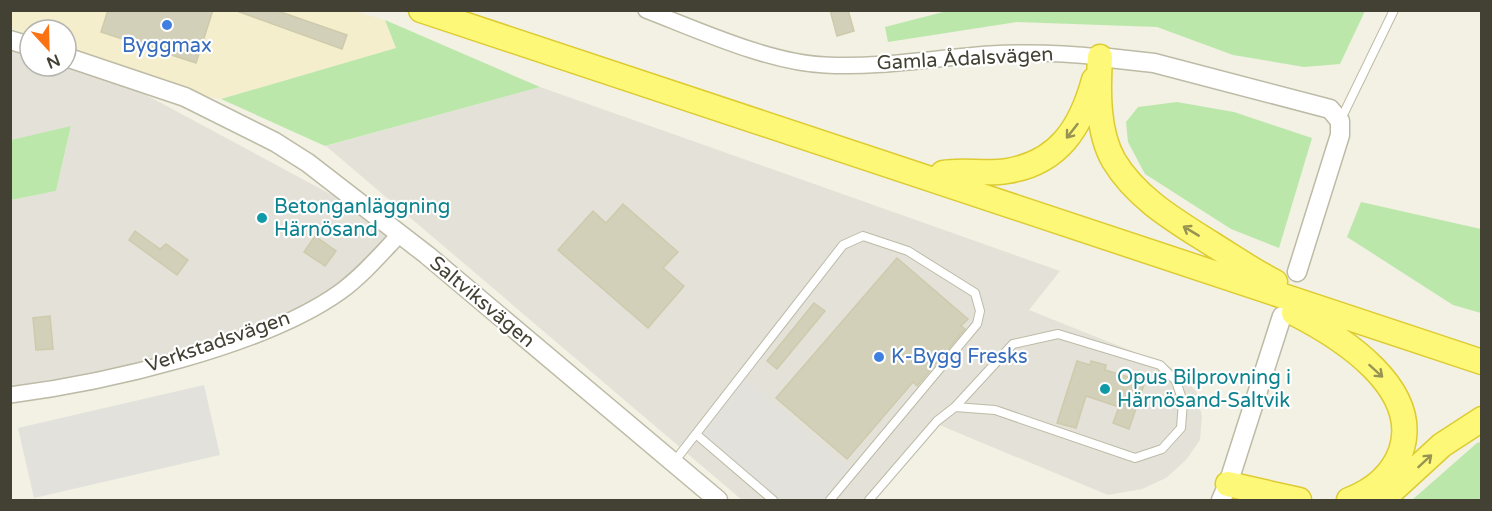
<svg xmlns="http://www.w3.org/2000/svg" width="1492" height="511" font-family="'Varela Round',sans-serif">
  <rect width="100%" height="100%" fill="#f2f1e3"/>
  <path fill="#f4eecd" d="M11 11H354L385 20 397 48 221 99 192 94 66 48V30H30V35L11 28Z"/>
  <path fill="#e4e1d8" d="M10 49 30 56V66H63L135 89 410 237 345 296 313 317 278 332 11 398V200L56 191 71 127 11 140Z
    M540 87 1060 271 1029 310 1169 366 1196 391 1202 417 1200 440 1186 460 1166 478 1142 489 1108 495 937 424 870 500H742L326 146Z"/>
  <path fill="#bce7ab" d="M947 11 1365 10V11L1340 64 1304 67 1233 55 1157 27 1017 22 888 42 885 27Z
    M385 20 540 87 325 146 221 99 396 48Z
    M1177 102 1234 112 1312 138 1279 248 1231 229 1145 174 1128 142 1126 122 1138 107Z
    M71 126 56 191 11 200V140Z
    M1361 202 1481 229V313L1453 305 1347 237Z
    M1481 442V500H1412L1477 443Z"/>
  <path fill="#e2e1dc" d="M745 379 849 469 823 500H778L703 434Z
    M204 385 220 455 34 498 18 428Z"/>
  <path fill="#d3d0b9" stroke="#cecaac" stroke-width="1.5" d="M108 10H213L196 63 101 32Z
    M234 10H275L347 35 342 49Z
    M830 10H848L854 31 837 36Z
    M623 204 678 252 663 268 684 286 648 328 558 250 593 211 606 223Z
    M135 231 160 249 166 244 188 260 177 275 129 240Z
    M315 236 336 251 325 266 304 252Z
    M897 258 968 319 961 326 965 329 917 386 913 382 847 459 776 398Z
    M814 303 825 311 777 369 767 361Z
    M50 316 53 349 36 350 33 318Z
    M1077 361 1090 365 1091 361 1106 365 1105 370 1145 382 1129 429 1113 423 1119 407 1086 396 1076 428 1057 423Z"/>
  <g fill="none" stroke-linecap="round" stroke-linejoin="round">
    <defs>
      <path id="service" d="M1341 119 1394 10
        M697 435 773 500
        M674 462 843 245 863 236 908 251 975 293 980 311 977 324 830 500
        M869 500 937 421 955 407 1013 344 1058 334 1160 365 1176 381 1183 402 1181 428 1162 449 1135 458 995 410 955 407"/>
      <path id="minor" d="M646 10C698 30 770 63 825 65 880 68 935 58 990 54 1027 52 1063 53 1100 57
        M10 395C104 383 263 347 340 292 362 276 380 255 399 235"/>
      <path id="tertiary" d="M10 40 30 46
        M66 57 185 97 275 142 308 163 427 255 718 500
        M1100 57 1154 63 1330 109 1340 121V135L1297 272
        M1221 500 1228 484 1282 316"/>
      <path id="trunk" d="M421 10 1482 362
        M1100 57C1098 90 1097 132 1114 161 1137 199 1176 221 1212 244 1233 257 1253 271 1275 282
        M943 173C964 169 985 175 1007 171 1059 163 1081 127 1094 80
        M1294 313C1341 337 1422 388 1401 451 1392 476 1372 491 1349 500
        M1228 484 1299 500
        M1382 500 1442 445 1482 419"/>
    </defs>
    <use href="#service" stroke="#bdbba6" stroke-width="10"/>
    <use href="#minor" stroke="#bdbba6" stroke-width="18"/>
    <use href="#tertiary" stroke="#bdbba6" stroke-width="21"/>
    <use href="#trunk" stroke="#ddcb32" stroke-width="27"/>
    <use href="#service" stroke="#fff" stroke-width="8"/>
    <use href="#minor" stroke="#fff" stroke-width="15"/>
    <use href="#tertiary" stroke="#fff" stroke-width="18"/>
    <use href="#trunk" stroke="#fef879" stroke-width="24"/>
  </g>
  <defs><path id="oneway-shaft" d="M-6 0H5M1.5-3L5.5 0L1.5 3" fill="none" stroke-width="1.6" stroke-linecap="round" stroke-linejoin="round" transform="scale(1.5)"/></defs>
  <g stroke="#979352">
    <use href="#oneway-shaft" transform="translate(1072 131) rotate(128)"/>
    <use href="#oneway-shaft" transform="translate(1191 231) rotate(-149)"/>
    <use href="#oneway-shaft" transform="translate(1376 371) rotate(42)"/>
    <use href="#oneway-shaft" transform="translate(1425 461) rotate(-43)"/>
  </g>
  <g fill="#3f7fe0" stroke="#fff" stroke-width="2">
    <circle cx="167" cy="25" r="6"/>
    <circle cx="879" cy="357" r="6"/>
  </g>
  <g fill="#0f9aa8" stroke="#fff" stroke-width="2">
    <circle cx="262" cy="218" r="6"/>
    <circle cx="1105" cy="389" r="6"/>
  </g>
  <g text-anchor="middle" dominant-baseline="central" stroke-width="4.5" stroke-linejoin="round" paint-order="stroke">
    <g font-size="20" fill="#366cbe" stroke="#fff">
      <text x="167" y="46">Byggmax</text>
      <text x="891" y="357" text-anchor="start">K-Bygg Fresks</text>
    </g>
    <g font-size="20" fill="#434133" stroke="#fff">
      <text transform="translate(965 59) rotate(-3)">Gamla Ådalsvägen</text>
      <text transform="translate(482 302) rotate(40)">Saltviksvägen</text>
      <text transform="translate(218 342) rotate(-19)">Verkstadsvägen</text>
    </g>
    <g font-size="20" fill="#0d838f" stroke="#fff" text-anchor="start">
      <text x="274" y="207">Betonganläggning<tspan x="274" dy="23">Härnösand</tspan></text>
      <text x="1117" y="378">Opus Bilprovning i<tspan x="1117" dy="23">Härnösand-Saltvik</tspan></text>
    </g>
  </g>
  <rect width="1492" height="511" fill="none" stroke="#434133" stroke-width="24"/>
  <g transform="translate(48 48) rotate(158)"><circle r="28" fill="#ffffff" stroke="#b4b3ad" stroke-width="1.5"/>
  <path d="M0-4.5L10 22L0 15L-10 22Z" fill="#fa7212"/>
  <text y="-9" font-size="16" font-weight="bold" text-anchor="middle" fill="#434133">N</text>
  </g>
</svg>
